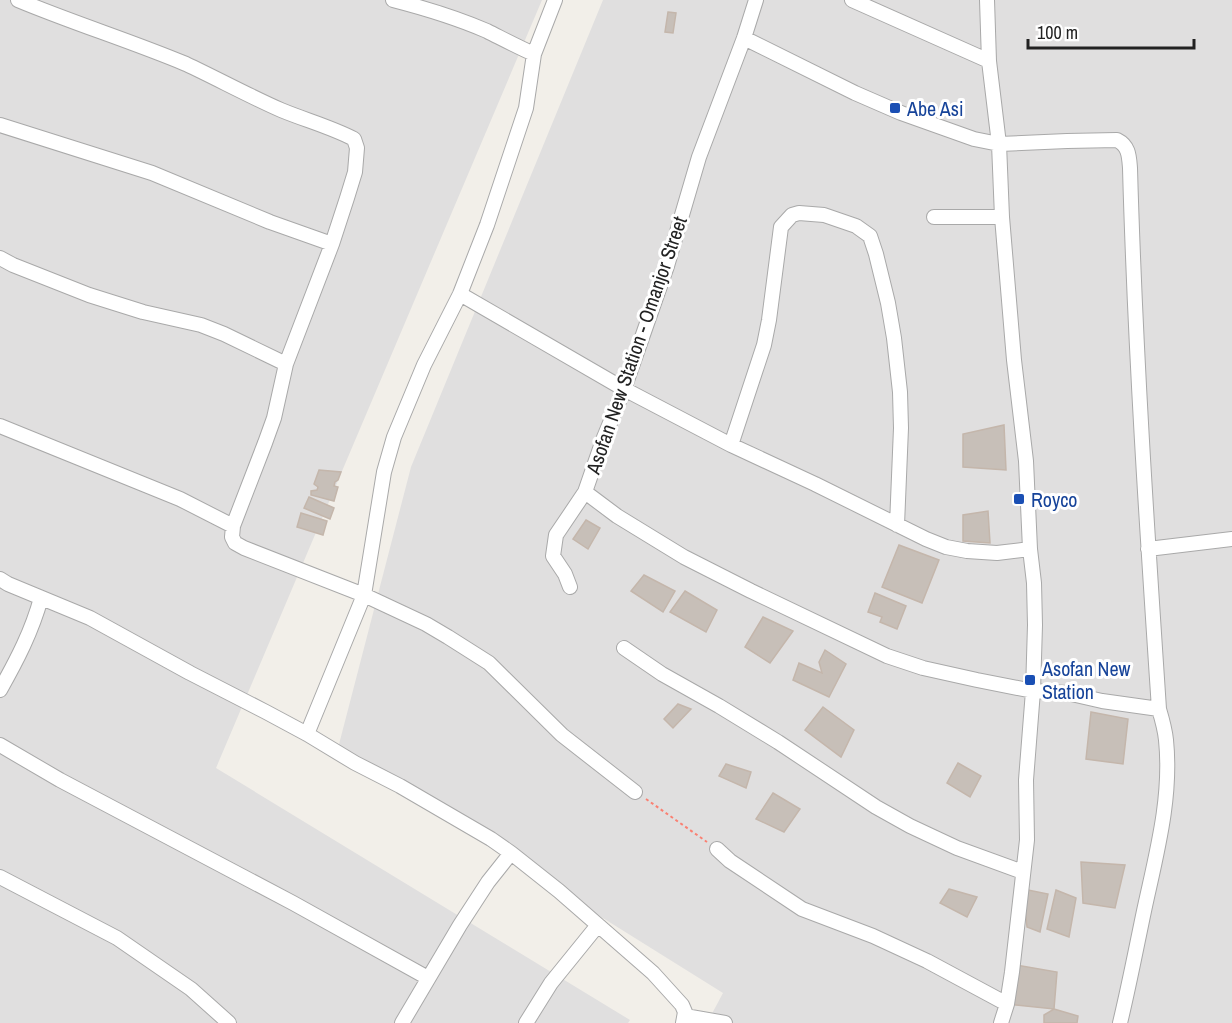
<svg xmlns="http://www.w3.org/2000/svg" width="1232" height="1023" font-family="'Archivo Narrow',sans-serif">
  <rect width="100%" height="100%" fill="#f2efe9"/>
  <path fill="#e0dfdf" d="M0 0H542L216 768 630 1020 628 1023H0Z
    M603 0H1232V1023H707L723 993 337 752 411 467Z"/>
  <path fill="#c7bfb8" stroke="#c4b6ab" stroke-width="1.5" d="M668 12 676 13 673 33 665 32Z
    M1004 425 1006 470 963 467V434Z
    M319 470 341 472 338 480 335 482 334 486 338 487 334 501 311 495V491L317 490 318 487 314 484Z
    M309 497 334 508 330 519 304 508Z
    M988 511 990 543 963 541V515Z
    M301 513 327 521 323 535 297 527Z
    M586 520 600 528 588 549 573 539Z
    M899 545 939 560 922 603 882 587Z
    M644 575 675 591 663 612 631 591Z
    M685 591 717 610 706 632 670 612Z
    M875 593 906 606 897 629 880 622 882 617 868 612Z
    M763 617 793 631 770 663 745 647Z
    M825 650 846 664 829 697 793 680 799 663 822 673 819 662Z
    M678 704 691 709 673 728 664 719Z
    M823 707 854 730 841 757 805 730Z
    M1091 712 1128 719 1123 764 1086 759Z
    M958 763 981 776 970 797 947 783Z
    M726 764 751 772 746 788 719 776Z
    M773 793 800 809 784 832 756 819Z
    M1081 862 1125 865 1115 908 1083 903Z
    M949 889 977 897 967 917 940 903Z
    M1023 889 1048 894 1040 932 1027 927Z
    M1056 890 1076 898 1069 937 1047 929Z
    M1016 965 1057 972 1054 1009 1007 1004Z
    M1054 1009 1078 1016 1077 1023H1044V1015Z"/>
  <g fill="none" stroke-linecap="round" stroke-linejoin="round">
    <defs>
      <path id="street" d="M18 0C73 23 131 41 186 64 218 79 249 96 281 110 305 120 331 127 354 139L357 148 355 172 347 198 332 244 286 364 274 418 265 443 233 526 232 537 235 543 244 548 364 595 426 624 448 637 489 663 562 735 635 792
        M393 0C424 8 457 18 487 31 503 39 518 47 534 54
        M756 0 744 38 699 157 667 266 624 389 603 440 585 492 617 516 684 557 751 591 887 656 923 668 977 680 1033 691 1067 693 1102 701 1159 709
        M852 0 989 61
        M987 0 989 61 999 144 1002 217 1014 360 1026 461 1030 549 1034 583 1035 625 1033 691 1026 780 1027 840 1012 972 1007 1004 1001 1023
        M744 38 855 93 901 113 974 139 999 144 1067 141 1117 140C1129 146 1129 156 1130 168 1135 349 1147 529 1159 709 1162 719 1165 730 1166 740 1172 798 1156 855 1144 911 1136 949 1129 986 1120 1023
        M0 125 152 173 270 222 332 244
        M934 217H1002
        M0 258 13 265 89 295 143 312 201 325 224 334 286 364
        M460 294 624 389 731 445 815 484 926 539 946 547 967 551 997 553 1030 549
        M0 426 180 499 233 526
        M731 445 764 345 769 320 781 227 792 215 799 213 824 215 856 226 870 236 876 254 888 303 894 338 900 392 901 428 897 525
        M1148 549 1232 539
        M0 579 8 584 90 618 190 673 266 712 307 734 355 763 400 786 491 839 511 853 559 891 653 973 682 1005 685 1012 683 1023
        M570 587 565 574 553 556 556 535 585 492
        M624 648 662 674 719 706 778 742 876 807 910 826 957 848 1023 872
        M0 690C17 660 32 631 41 598
        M307 734 364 595 384 472 394 437 424 365 460 294 487 225 526 108 534 54 555 0
        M0 745 60 780 293 903 428 978
        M717 849 730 861 802 909 873 936 927 961 1007 1004
        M0 877 117 938 191 989 229 1023
        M685 1016 725 1023
        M402 1023 460 925 488 882 511 853
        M526 1023 551 983 598 925"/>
    </defs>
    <use href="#street" stroke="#a9a9a9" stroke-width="16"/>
    <path stroke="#fa8072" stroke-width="2" stroke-dasharray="3 3" stroke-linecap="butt" d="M646 799 707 842"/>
    <use href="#street" stroke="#fff" stroke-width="14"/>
  </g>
  <g fill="#1a4fb4" stroke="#fff" stroke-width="2">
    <rect x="889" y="102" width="12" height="12" rx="3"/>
    <rect x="1013" y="493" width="12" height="12" rx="3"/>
    <rect x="1024" y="674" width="12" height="12" rx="3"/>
  </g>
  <g text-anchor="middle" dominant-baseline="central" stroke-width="6" stroke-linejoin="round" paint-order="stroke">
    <g font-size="20" fill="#164399" stroke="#fff" text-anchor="start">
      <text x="907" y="108">Abe Asi</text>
      <text x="1031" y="499">Royco</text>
      <text x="1042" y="668">Asofan New<tspan x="1042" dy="23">Station</tspan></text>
    </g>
    <g font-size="20" fill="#222" stroke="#fff">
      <text transform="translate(636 345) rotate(-71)">Asofan New Station - Omanjor Street</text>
    </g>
  </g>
  <path d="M1028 39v9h166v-9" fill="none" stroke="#222222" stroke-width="3"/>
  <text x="1037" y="39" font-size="18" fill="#222222" stroke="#ffffff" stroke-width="4.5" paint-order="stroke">100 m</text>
</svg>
